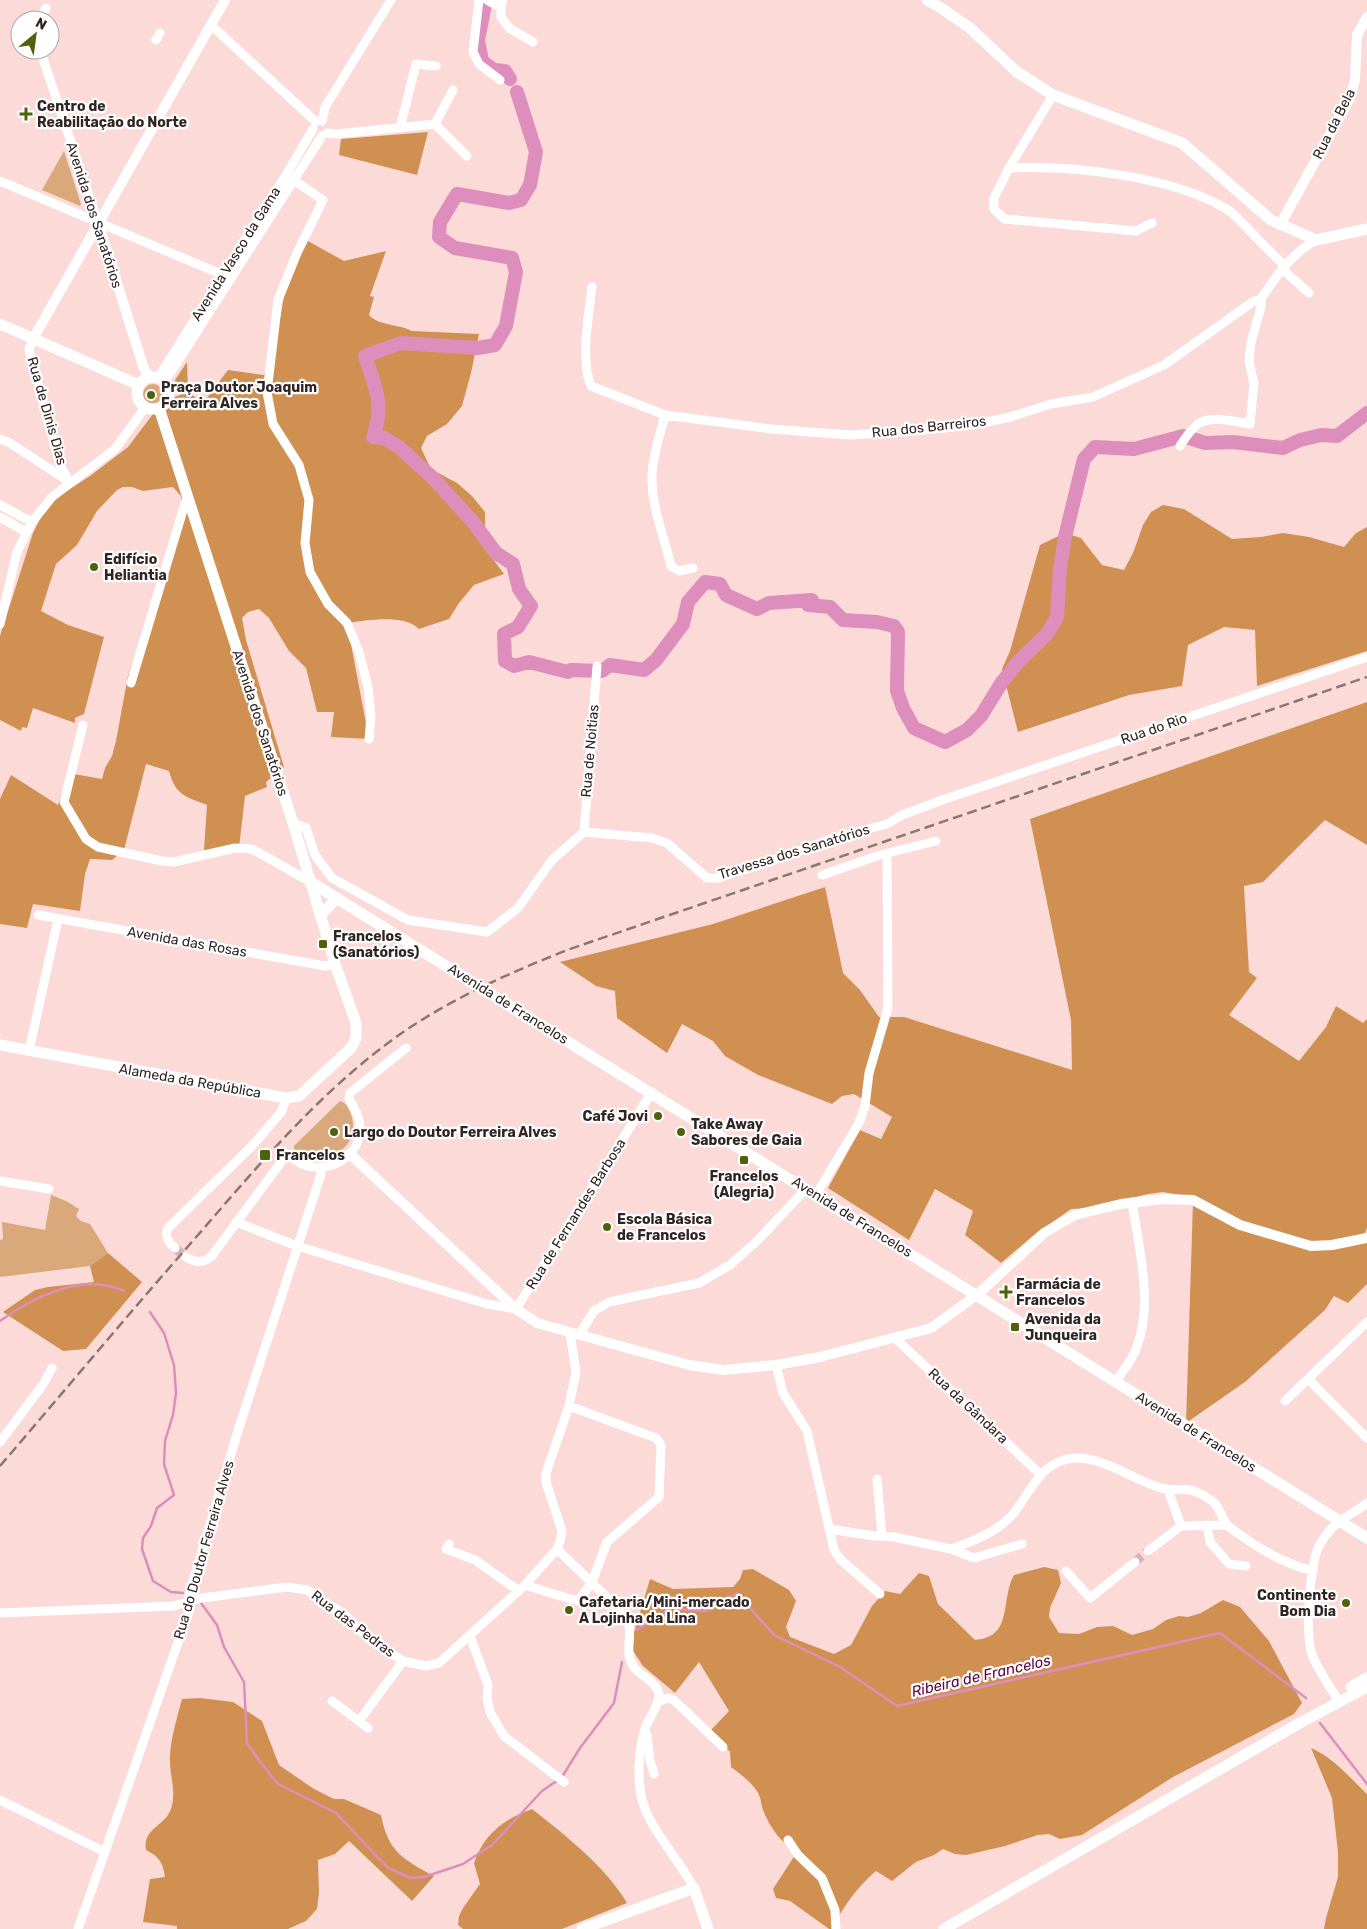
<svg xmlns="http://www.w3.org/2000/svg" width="1367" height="1929" font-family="Rubik,sans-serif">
  <rect width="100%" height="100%" fill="#fbdad8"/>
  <path fill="#d9a87b" d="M64 151 81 204 80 206 42 190Z
    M143 394a10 10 0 1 1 20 0a10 10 0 1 1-20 0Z
    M340 1101C345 1102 348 1107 350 1112 365 1147 322 1173 294 1149V1146Z
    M51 1195 66 1201 79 1209 76 1216 81 1221 90 1224 108 1253 90 1266 0 1277V1240L3 1239 2 1222 45 1230Z"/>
  <path fill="#d09052" d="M428 132 417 175 339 155 341 139Z
    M306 240 344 261 386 251 370 296 374 297 369 315C379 326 399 324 412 331L479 334 471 373 462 406 447 424 427 436 421 448 431 469 457 483 472 496 485 512V548L504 574 474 585 459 603 449 619 419 629C404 614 368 620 347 623L369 739 331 737 334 712H317L306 668 289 651 269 618 259 609 248 612 242 618 246 640 284 767 266 782 267 787 245 796 239 848 204 850 207 805C185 796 176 796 169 771L146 764 124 850 112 860 90 859 85 874 80 911 33 904 27 928 0 924V799L11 775 58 805 68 773 102 779 105 768 112 756 116 741 128 676 183 512 181 496 173 487 143 491 132 487H123L117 490 97 511 77 545 56 564 41 611 68 625 104 637 84 714 75 718V723L33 708 27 728 22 727 21 731 0 720V636L33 533 42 515 56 498 90 476 128 447 162 402 180 395 175 380 187 362 188 392 203 403 228 370 263 375 270 371 285 291Z
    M1163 505 1184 509 1232 539 1261 537 1283 533 1309 537 1344 547 1356 533 1367 527V651L1257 686 1255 630 1224 627 1188 645 1182 686 1129 695 1018 732 1002 669 1010 651 1040 545 1065 533 1081 538 1102 565 1124 570 1133 553 1143 525 1151 512Z
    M1367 702V845L1325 820 1263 882 1244 886 1249 972 1257 978 1229 1015 1299 1061 1326 1027 1336 1006 1363 1023 1367 1019V1228L1364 1236 1367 1238V1284L1348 1303 1334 1296 1325 1310 1245 1382 1186 1423 1193 1202 1180 1195 1163 1192 1148 1194 1090 1208 1071 1209 1034 1235 1001 1263 965 1235 973 1211 935 1189 909 1240 828 1188 860 1130 881 1139 892 1117 854 1094 842 1096 832 1104 758 1075 725 1056 713 1041 682 1024 667 1053 617 1018 615 991 596 986 560 962 713 924 825 887 843 973 860 990 879 1017H904L1072 1070 1071 1020 1030 819Z
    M108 1253 142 1282 86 1349 63 1351 3 1312 35 1290 48 1287 94 1282 90 1266Z
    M1044 1567 1058 1570 1061 1583 1050 1608 1049 1617 1059 1633 1079 1634 1097 1627 1113 1626 1132 1635 1153 1629 1166 1620 1179 1616 1188 1617 1201 1613 1223 1600 1240 1607 1269 1641 1302 1703 1294 1714 1173 1777 1082 1835 1060 1839 1049 1834 1038 1835 1005 1846 966 1855 955 1854 943 1849 934 1855 916 1862 892 1881 876 1871C858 1886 842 1908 832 1929H829L790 1901 776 1898 773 1889 797 1852C781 1843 770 1828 763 1810 761 1804 761 1797 757 1791 750 1781 740 1774 731 1767L730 1752 711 1730 729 1711 699 1662 675 1693 643 1666 630 1646 650 1579 673 1589 733 1587 740 1579 743 1570 753 1569 789 1590 796 1601 786 1627 790 1637 834 1654 851 1645 872 1606 885 1591 900 1594 919 1573 929 1576 938 1604 975 1640C1014 1637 1000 1600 1014 1575Z
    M200 1698 233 1702 262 1721 279 1765 314 1789 334 1799H344L381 1815C388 1851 402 1859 434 1876L412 1901 349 1841 335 1854 318 1860 319 1893 317 1909 306 1921 288 1929H177V1926L143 1922 150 1879 165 1877C163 1862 159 1857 146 1850 142 1829 165 1826 171 1809 177 1791 169 1775 170 1756 171 1737 177 1718 182 1699Z
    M1311 1748C1334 1758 1349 1777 1367 1794V1929H1324L1326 1918 1338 1877V1852L1332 1798Z
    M532 1809C565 1835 606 1867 627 1903L562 1929H463L458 1925 459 1916 463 1908 480 1884 474 1863C484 1834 504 1819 532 1809Z"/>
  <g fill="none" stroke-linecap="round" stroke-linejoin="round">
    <path stroke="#dd8ebc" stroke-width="2.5" d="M150 1312 164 1333 174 1365 176 1393 173 1415 165 1441 164 1464 174 1495 157 1508 151 1526 143 1538 142 1549 153 1581 171 1592 183 1593
      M0 1321C33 1297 83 1272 124 1291
      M201 1603 217 1625 224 1647 244 1682 247 1743 261 1763 278 1784 336 1813 388 1868 411 1878 424 1877 463 1864 492 1845 542 1791 555 1782 559 1781
      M636 1630 665 1613 668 1602 675 1609 706 1611 737 1593 774 1635 840 1667 897 1706 1220 1633 1306 1698
      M1320 1723 1367 1784
      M562 1777 580 1748 614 1703 622 1662"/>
    <path stroke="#dd8ebc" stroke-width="14" d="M486 0 478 40 482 61 494 70 505 71 510 79
      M517 92 536 152 530 185 521 200 509 203 457 194 440 222 439 237 455 248 512 258 516 272 506 326 495 345 478 348 401 343 365 356C375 387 385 404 373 437L384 438 399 447 434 479 473 522 496 553 513 564 519 589 531 606 518 627 504 634 505 661 514 666 529 662 568 672 571 670 602 671 610 665 644 670 656 660 683 624 688 602 705 582 720 584 726 595 757 609 769 603 812 600 808 605 830 607 843 620 877 622 894 626 898 632 897 691 903 708 914 728 945 742 967 730 981 716 1002 682 1018 662 1047 634 1057 617 1060 568 1065 537 1084 459 1095 447 1134 449 1183 436 1205 443 1233 442 1283 448 1300 440 1321 435 1337 436 1367 413"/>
    <path stroke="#d3b6b4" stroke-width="9" stroke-dasharray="9 4.5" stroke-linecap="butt" d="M175 1248 186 1257
      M1135 1562 1148 1551"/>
    <path stroke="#fff" stroke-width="9" d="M479 0 473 52 479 64 500 80
      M487 0 496 5H501L503 0
      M501 5V17L509 28 533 42
      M40 20 46 8
      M211 25 316 122
      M156 40 160 33
      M40 50 98 222
      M1053 95 1009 168 994 198V209L1004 219 1136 231 1152 223
      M322 121 325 107 391 0
      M435 124 467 156
      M400 128 416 64 436 66
      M327 133 337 134 435 124 453 90
      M1009 168C1073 165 1169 176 1225 208 1236 214 1243 225 1253 234 1263 245 1274 255 1285 266
      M286 175 323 200 297 253 278 300 267 392 273 424 299 465 309 500 305 543 310 572 328 604 347 623 359 652 368 687 371 716 369 739
      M0 181 228 277
      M1282 269 1309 293
      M592 287C589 313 580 361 591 386L665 415 771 429 850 435 913 431 973 425 1010 417 1051 404 1093 397 1164 365 1254 301 1261 299C1276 276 1292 253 1316 240
      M33 339 29 349 60 465 70 483
      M158 378 286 175 313 129
      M164 383 322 136
      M665 415C660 434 653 455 652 475 651 506 664 536 671 566L679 571 693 568
      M0 439 10 443 68 481
      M1180 446C1185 438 1190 430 1198 424 1210 415 1237 422 1250 424L1254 384 1249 361 1251 342 1261 307V299
      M0 505 32 522
      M0 517 26 532
      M0 624 17 552 32 522 52 497 115 449 145 408
      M131 683 187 497
      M83 725 64 802 86 839 98 847 162 861 174 862 235 848 252 849 309 881
      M293 823 306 828 315 855 332 878 408 920 487 932 518 908 552 860 584 832 652 838 667 843 707 878H718L772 861 834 838 887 824 902 815 942 800 1367 657
      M584 832 597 666
      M822 875 880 855 936 841
      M38 915 325 966 335 964
      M29 1051 58 919
      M0 1181 49 1189
      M816 1195 859 1123 865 1106 869 1073 888 1008 887 854
      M236 1222 297 1246 487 1304 516 1309 652 1092
      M175 1248C168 1242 164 1236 168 1228L252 1146 282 1111 286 1098
      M186 1257C195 1263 202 1263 211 1257L287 1154C292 1158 298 1163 304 1165 329 1174 360 1157 360 1128 360 1117 355 1108 349 1099L350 1093 406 1048
      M579 1335 594 1311 609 1302 699 1283 730 1265 756 1242 806 1189
      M896 1339 1040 1474
      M776 1365 783 1393 807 1431 834 1550 841 1560 880 1594
      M1308 1379 1367 1438
      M1116 1382C1122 1371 1132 1361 1136 1349 1154 1304 1139 1249 1132 1202
      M1285 1401 1367 1322
      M569 1406 656 1438 661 1445 659 1497 607 1542 592 1582 579 1600
      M0 1442 44 1383 52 1368
      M877 1479 882 1536
      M1168 1490 1181 1526 1227 1525
      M1207 1525 1210 1542 1229 1564 1246 1566
      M829 1529 875 1536 894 1537 951 1549 974 1558 1022 1544
      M449 1544 446 1549 475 1560 519 1591
      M557 1549 625 1615C626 1619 628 1622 629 1626 632 1640 624 1653 634 1667 640 1676 658 1682 659 1695 659 1706 650 1716 646 1726 638 1750 636 1782 644 1806 655 1836 679 1859 694 1888
      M951 1549C972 1542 999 1531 1013 1514 1030 1494 1037 1468 1064 1460 1095 1450 1132 1480 1161 1488 1174 1492 1188 1486 1201 1494 1206 1497 1213 1500 1216 1505 1221 1511 1222 1519 1227 1525 1230 1528 1235 1531 1239 1534 1262 1551 1286 1564 1313 1571
      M1148 1551 1181 1526
      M1066 1571 1090 1598 1135 1562
      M525 1585 570 1599 616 1605
      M0 1613 173 1606 202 1598 287 1587 307 1590 344 1614 370 1640 403 1661 426 1666 439 1663 525 1585 557 1549 560 1542 562 1531 546 1482V1473L569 1406 576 1372 570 1333
      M470 1636 488 1685 487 1698 490 1712 504 1736 564 1782
      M1336 1697C1328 1684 1319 1671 1313 1657 1304 1635 1310 1580 1315 1557 1317 1548 1324 1537 1330 1530 1339 1519 1356 1512 1367 1503
      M332 1701 368 1728
      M658 1702 668 1698 674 1700 723 1747
      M359 1721 403 1661
      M647 1735 650 1761 654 1774
      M0 1800 105 1852
      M788 1840 798 1855 822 1878 835 1910 836 1929
      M78 1929 190 1608 188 1601 191 1588 237 1434 321 1174V1168"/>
    <path stroke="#fff" stroke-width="10" d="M98 222 144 369 151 378
      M1280 225 1350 98 1355 80 1357 35 1367 17
      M33 339 225 0
      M350 1154 516 1309 537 1323 689 1365 723 1370 776 1365 820 1357 931 1328 977 1295 1044 1233 1075 1215 1121 1204 1162 1199 1193 1200 1240 1225 1311 1246 1332 1245 1367 1238"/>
    <path stroke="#fff" stroke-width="11" d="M927 0 941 8 970 28 1017 72 1053 95 1182 143 1271 220 1316 240 1367 229
      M0 324 139 385
      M137 393a16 16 0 1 1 32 0a16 16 0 1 1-32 0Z
      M309 881 1367 1538
      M320 916 337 898
      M0 1045 286 1098 299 1096 351 1048 356 1038V1023L335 964 293 823 159 408
      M1351 1687 1367 1678
      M582 1929 694 1888 708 1929
      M944 1929 1298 1724 1367 1687"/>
    <path stroke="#8b7674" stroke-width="2.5" stroke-dasharray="10 5" stroke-linecap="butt" d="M0 1466C66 1389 131 1311 198 1235 256 1168 313 1100 384 1046 439 1004 502 976 567 950L1367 677"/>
  </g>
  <g fill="#4e620b" stroke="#fff" stroke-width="2">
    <path d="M23.5 106.5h5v5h5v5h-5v5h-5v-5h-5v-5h5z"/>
    <circle cx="151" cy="395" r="5"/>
    <circle cx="94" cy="567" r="5"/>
    <rect x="318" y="939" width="10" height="10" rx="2.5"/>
    <circle cx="658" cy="1116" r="5"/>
    <circle cx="334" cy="1132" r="5"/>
    <circle cx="681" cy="1132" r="5"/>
    <rect x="259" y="1149" width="12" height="12" rx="2.5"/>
    <rect x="739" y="1155" width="10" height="10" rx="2.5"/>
    <circle cx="607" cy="1227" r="5"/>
    <path d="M1003.5 1284.5h5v5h5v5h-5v5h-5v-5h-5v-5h5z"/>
    <rect x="1010" y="1322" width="10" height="10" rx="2.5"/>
    <circle cx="1346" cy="1603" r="5"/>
    <circle cx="569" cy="1610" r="5"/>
  </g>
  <g text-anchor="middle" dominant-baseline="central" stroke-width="4.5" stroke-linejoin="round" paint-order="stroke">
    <g font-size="14" font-weight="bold" fill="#312524" stroke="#fff" text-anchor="start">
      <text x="37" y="106">Centro de<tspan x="37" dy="16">Reabilitação do Norte</tspan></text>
      <text x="161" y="387">Praça Doutor Joaquim<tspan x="161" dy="16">Ferreira Alves</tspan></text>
      <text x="104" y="559">Edifício<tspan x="104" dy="16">Heliantia</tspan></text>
      <text x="333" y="936">Francelos<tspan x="333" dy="16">(Sanatórios)</tspan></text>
      <text x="648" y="1116" text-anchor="end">Café Jovi</text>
      <text x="691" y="1124">Take Away<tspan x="691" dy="16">Sabores de Gaia</tspan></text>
      <text x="344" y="1132">Largo do Doutor Ferreira Alves</text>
      <text x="276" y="1155">Francelos</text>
      <text x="744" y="1176" text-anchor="middle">Francelos<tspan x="744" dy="16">(Alegria)</tspan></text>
      <text x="617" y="1219">Escola Básica<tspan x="617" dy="16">de Francelos</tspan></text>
      <text x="1016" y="1284">Farmácia de<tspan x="1016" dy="16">Francelos</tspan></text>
      <text x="1025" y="1319">Avenida da<tspan x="1025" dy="16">Junqueira</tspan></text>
      <text x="1336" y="1595" text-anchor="end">Continente<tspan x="1336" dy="16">Bom Dia</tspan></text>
      <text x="579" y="1602">Cafetaria/Mini-mercado<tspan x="579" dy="16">A Lojinha da Lina</tspan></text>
    </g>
    <g font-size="14" fill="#312524" stroke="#fff">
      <text transform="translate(1334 124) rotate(-63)">Rua da Bela</text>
      <text transform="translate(94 215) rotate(72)">Avenida dos Sanatórios</text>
      <text transform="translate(236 254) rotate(-58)">Avenida Vasco da Gama</text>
      <text transform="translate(47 411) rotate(74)">Rua de Dinis Dias</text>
      <text transform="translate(929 427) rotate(-6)">Rua dos Barreiros</text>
      <text transform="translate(260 723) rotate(72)">Avenida dos Sanatórios</text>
      <text transform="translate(1154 729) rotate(-19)">Rua do Rio</text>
      <text transform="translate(590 751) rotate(-85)">Rua de Noitias</text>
      <text transform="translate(794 852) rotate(-17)">Travessa dos Sanatórios</text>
      <text transform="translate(187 942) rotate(10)">Avenida das Rosas</text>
      <text transform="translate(508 1004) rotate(32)">Avenida de Francelos</text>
      <text transform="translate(190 1081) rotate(10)">Alameda da República</text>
      <text transform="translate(576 1214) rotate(-58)">Rua de Fernandes Barbosa</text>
      <text transform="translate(852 1217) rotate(32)">Avenida de Francelos</text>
      <text transform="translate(968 1406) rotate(43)">Rua da Gândara</text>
      <text transform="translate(1196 1432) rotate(32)">Avenida de Francelos</text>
      <text transform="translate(204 1550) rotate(-74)">Rua do Doutor Ferreira Alves</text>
      <text transform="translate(353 1624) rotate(37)">Rua das Pedras</text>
    </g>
    <g font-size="15" font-style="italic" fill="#600045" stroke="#fff">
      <text transform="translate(981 1676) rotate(-13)">Ribeira de Francelos</text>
    </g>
  </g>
  <g transform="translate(35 35) rotate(29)"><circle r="24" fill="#ffffff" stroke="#ada8a7"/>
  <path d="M0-4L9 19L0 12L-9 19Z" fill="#4e620b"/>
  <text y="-8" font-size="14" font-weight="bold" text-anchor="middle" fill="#312524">N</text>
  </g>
</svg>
